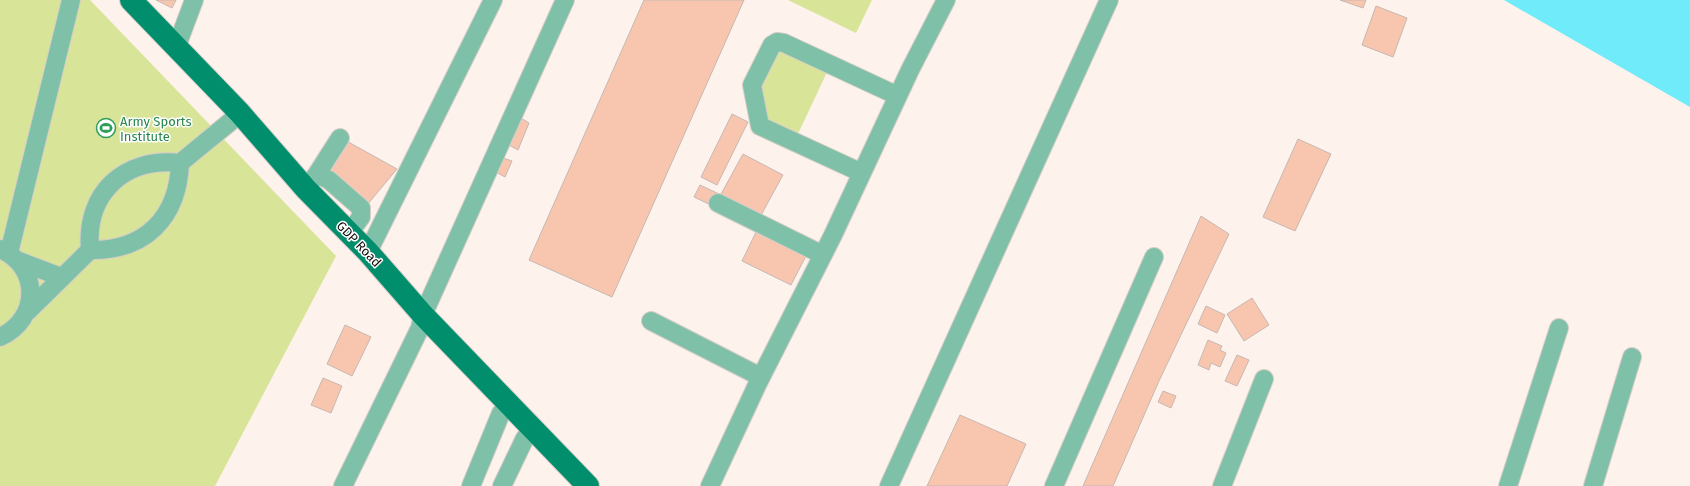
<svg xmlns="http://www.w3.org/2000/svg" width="1690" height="486" font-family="'Fira Sans',sans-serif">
  <rect width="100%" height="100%" fill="#fdf2ec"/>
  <path fill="#d8e498" d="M0 0H90L336 256 215 486H0Z
    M788 0H872L856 33Z
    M774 44 828 70 796 138 765 123 754 86Z"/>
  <path fill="#70ebf9" d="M1504 0H1690V107Z"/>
  <path fill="#f8c6ae" stroke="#c6b8b2" d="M156 0H176L172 8Z
    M644 0H744L612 297 529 260Z
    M1340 0H1366L1363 8Z
    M1376 6 1407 18 1393 57 1362 45Z
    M732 114 748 122 717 185 701 177Z
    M521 118 529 123 518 150 507 144Z
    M343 139 397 169 367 205 326 170Z
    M1298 139 1331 154 1295 231 1263 217Z
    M743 154 783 175 760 217 720 196Z
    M503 158 512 161 505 177 496 172Z
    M700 185 719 194 713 206 694 197Z
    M1201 216 1229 234 1159 381 1113 486H1083Z
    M757 230 807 254 791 285 742 261Z
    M1252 298 1269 325 1244 341 1227 314Z
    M1206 306 1225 315 1217 333 1198 324Z
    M345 325 371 337 352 376 327 364Z
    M1208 340 1222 346 1220 350 1226 353 1220 367 1211 363 1209 370 1198 365Z
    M1237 355 1249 360 1237 386 1225 381Z
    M323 378 342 386 331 413 311 405Z
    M1163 391 1176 396 1171 408 1158 402Z
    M960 415 1026 444 1007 486H927Z"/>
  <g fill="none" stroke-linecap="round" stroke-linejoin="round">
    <defs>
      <path id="minor" d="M176 48 194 0
        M862 173 760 126 752 85 772 45 777 42 784 43 898 96
        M317 174 340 138
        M306 189 317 174 329 180 361 208V217L349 233
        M718 203 823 255
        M0 249C41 267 40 319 0 337
        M90 250C85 193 124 157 180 163L230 122 239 112
        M368 252 493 0
        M9 253 71 0
        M19 261 61 277
        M27 312 90 250C145 251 178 218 180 163
        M651 321 761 377
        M343 486 420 328 423 315 565 0
        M471 486 501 413
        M502 486 525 438
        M710 486 757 385 833 235 910 70 946 0
        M889 486 1109 0
        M1054 486 1154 257
        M1222 486 1264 379
        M1508 486 1559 328
        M1593 486 1632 357"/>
      <path id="major" d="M131 0 239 112 306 189 368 252 423 315 588 486"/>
    </defs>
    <use href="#minor" stroke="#d7cdc8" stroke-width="20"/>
    <use href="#major" stroke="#d7cdc8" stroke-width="24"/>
    <use href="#minor" stroke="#7fc1a8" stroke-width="18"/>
    <use href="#major" stroke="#008e6c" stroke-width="22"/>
  </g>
  <defs>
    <symbol id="stadium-ring" viewBox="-11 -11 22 22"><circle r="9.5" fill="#fff" stroke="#2e9e5b" stroke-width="1.5"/><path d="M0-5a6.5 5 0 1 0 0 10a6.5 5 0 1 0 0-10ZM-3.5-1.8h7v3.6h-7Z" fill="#2e9e5b"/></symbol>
  </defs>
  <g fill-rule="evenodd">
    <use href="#stadium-ring" x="95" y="117" width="22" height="22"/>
  </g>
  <g text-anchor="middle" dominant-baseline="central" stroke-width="3" stroke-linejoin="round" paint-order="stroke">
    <g font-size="13" fill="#27864d" stroke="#fff" text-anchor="start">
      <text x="120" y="121">Army Sports<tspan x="120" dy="15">Institute</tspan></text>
    </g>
    <g font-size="13" fill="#0f0b09" stroke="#fff">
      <text transform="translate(359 244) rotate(46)">GDP Road</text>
    </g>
  </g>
</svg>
